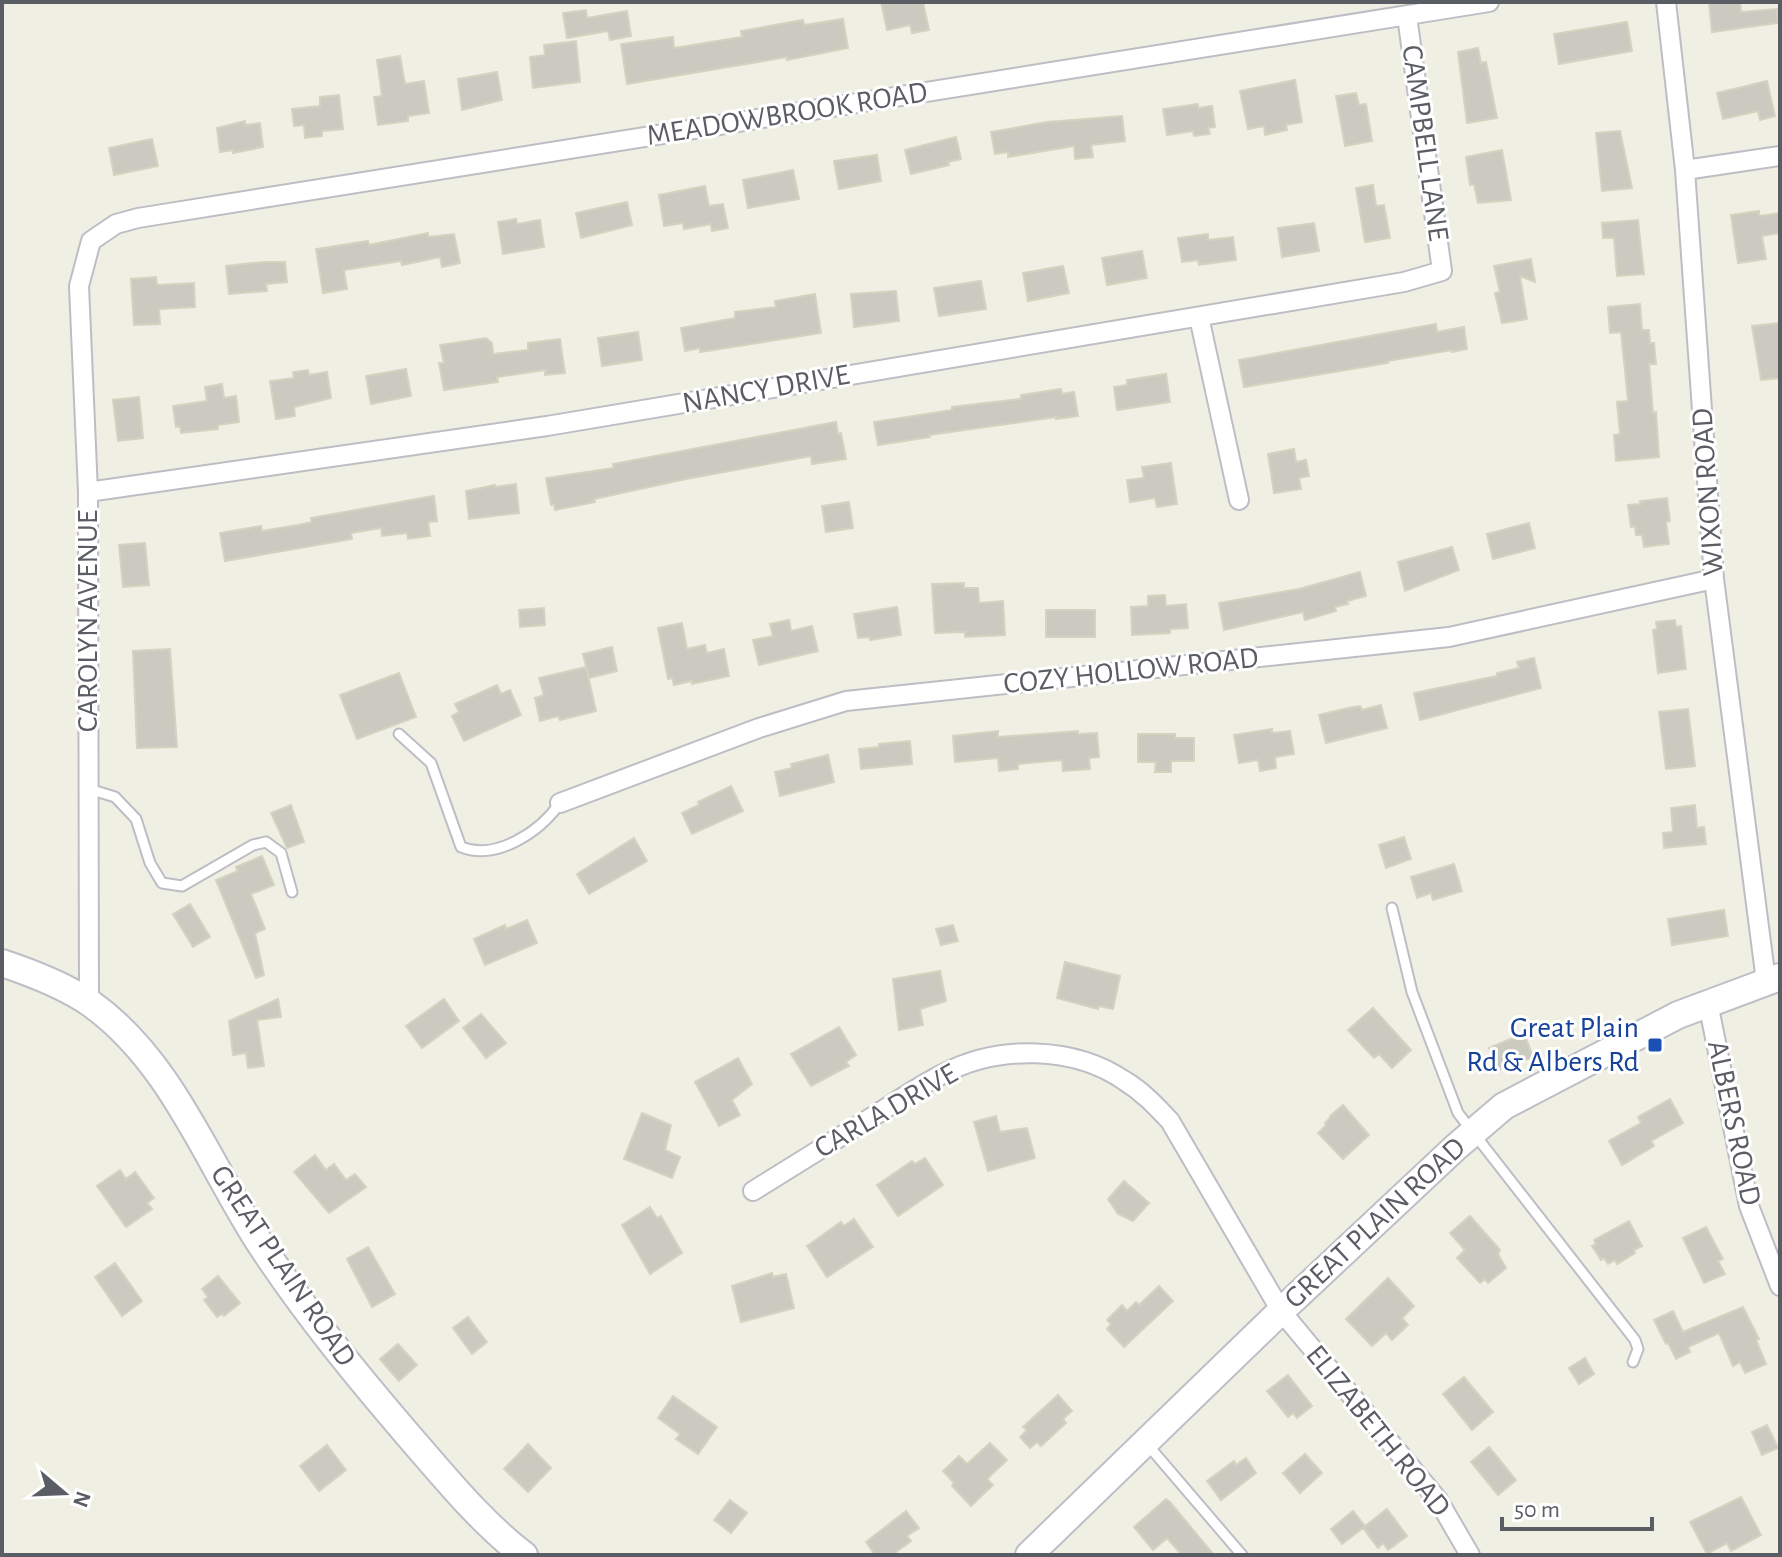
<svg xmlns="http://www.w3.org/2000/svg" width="1782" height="1557" font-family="'Alegreya Sans',sans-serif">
  <rect width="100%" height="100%" fill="#efefe3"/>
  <path fill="#cacac0" stroke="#d4d3c0" stroke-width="2" d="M881 2H923L929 30 912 33 910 25 887 30Z
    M1709 2H1740L1741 12 1777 9 1778 23 1712 32Z
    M586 10 587 18 627 11 631 36 610 40 608 31 567 38 563 13Z
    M843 19 848 48 787 60V57L627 84 621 44 673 37 674 48 742 37 741 31 803 20 804 25Z
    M1627 22 1632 51 1559 64 1554 34Z
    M576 41 580 82 533 88 530 57 545 55 544 45Z
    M1478 48 1481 63 1486 62 1497 118 1467 123 1458 52Z
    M400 56 405 84 424 81 429 113 408 116V121L378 125 374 97 382 96 377 60Z
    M497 72 502 100 462 110 458 79Z
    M1295 80 1302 122 1286 125 1287 130 1265 135 1264 126 1248 129 1240 91Z
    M1767 81 1775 116 1760 120 1758 111 1723 119 1717 93Z
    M1356 93 1359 105 1366 104 1372 141 1345 146 1336 96Z
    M339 95 343 129 322 131V136L305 138 304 125 294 126 292 109 320 106V97Z
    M1198 104V108L1212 106 1215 127 1208 128 1210 134 1194 136 1193 131 1167 135 1163 109Z
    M1122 116 1125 141 1091 145 1093 157 1075 159 1074 146 1008 157V152L995 154 991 132 1047 122Z
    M245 121V125L260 123 263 147 233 153V150L220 152 217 128Z
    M1620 131 1632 188 1602 191 1596 133Z
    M956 137 961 159 948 162 949 165 911 174 905 150Z
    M152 139 158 166 114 175 109 148Z
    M1502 150 1511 200 1478 203 1474 184 1470 185 1466 157Z
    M877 155 881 181 839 189 834 161Z
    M793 170 799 199 748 208 743 180Z
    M1373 185 1376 206 1384 205 1390 238 1365 242 1356 188Z
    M705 186 709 206 723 204 728 228 712 231 711 224 684 229 683 223 664 226 659 195Z
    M627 202 632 225 581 238 576 213Z
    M1759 211V216L1780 213V233L1762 236 1766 259 1738 263 1731 215Z
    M516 219 517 224 540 220 544 247 503 254 498 222Z
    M1638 220 1644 274 1617 276 1614 238H1603L1602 223Z
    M1314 223 1319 251 1282 257 1278 228Z
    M428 233V237L454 234 460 263 442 267 440 257 402 265 401 261 344 270 347 289 323 293 316 249 368 241 369 245Z
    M1208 234V240L1233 237 1236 260 1199 265 1198 260 1182 262 1178 238Z
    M1142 251 1147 278 1107 285 1102 258Z
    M1531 259 1535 282 1520 276 1527 319 1502 323 1495 293 1500 292 1494 266Z
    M264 262H285L287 282 266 284 267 291 229 294 226 266Z
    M1063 266 1069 293 1028 301 1023 273Z
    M156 277 157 285 194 283 195 307 159 309 160 324 134 325 131 279Z
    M981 281 986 309 939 316 934 288Z
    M896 291 899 321 854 327 851 294Z
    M815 294 821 333 700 352V348L685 351 681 328 735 318V312L776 307 775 301Z
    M1640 304 1642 330H1649L1650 343H1654L1656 364H1649L1653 413 1656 412 1659 457 1616 461 1614 435 1620 434 1617 402 1628 401 1621 332 1610 333 1608 307Z
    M1780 323V378L1761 380 1752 326Z
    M1436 324 1437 332 1464 327 1467 349 1452 352V350L1388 361V363L1244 387 1239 360Z
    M638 332 642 360 602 366 598 338Z
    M486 338 492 343 493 354 528 350V343L560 339 565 373 545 375V370L497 377 498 382 444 390 439 363H444L440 345Z
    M406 369 411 396 371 404 366 376Z
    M308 370 309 375 327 372 331 398 294 407 295 416 276 419 270 381 294 378 293 372Z
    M1166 374 1170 402 1117 410 1114 387 1127 385V380Z
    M222 384 224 398 236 396 239 422 218 425V429L181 433 180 426 176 427 173 406 207 401 205 387Z
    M1061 389 1062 394 1074 392 1078 416 1056 419V417L929 435 930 437 878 445 874 422 952 410V407L1021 399V395Z
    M139 397 143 438 118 441 113 400Z
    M836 422 838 434 841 433 846 459 812 464 811 456 686 479 594 499 595 502 555 510 554 504 551 505 546 478 614 468 613 464Z
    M1294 449 1296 462 1306 460 1309 476 1299 478 1301 489 1274 493 1268 454Z
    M1171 463 1177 504 1157 507 1155 498 1130 502 1127 480 1144 478 1142 467Z
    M516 484 519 513 469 519 466 491 495 485V487Z
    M434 496 437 521 428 522 430 536 408 539 407 533 382 536 381 528 351 533 352 539 225 561 220 533 261 526 262 531 298 525 312 522 311 518Z
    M1667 498 1670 521 1666 522 1669 544 1644 547 1642 535H1636L1635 526 1631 527 1628 505 1641 504 1640 501Z
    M849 502 853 528 826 532 822 506Z
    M1529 523 1535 548 1493 559 1487 534Z
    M145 543 149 585 123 587 119 545Z
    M1452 547 1459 570 1405 591 1398 562Z
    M1360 572 1366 596 1347 601 1348 604 1335 607 1336 611 1305 620 1303 612 1224 630 1219 603 1299 589Z
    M964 583V588H978L979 603 1003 601 1005 635 965 637V632L935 633 932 584Z
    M1165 595 1166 606 1186 604 1188 628 1170 629V633L1132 635 1131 607 1148 606V596Z
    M897 607 901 635 870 640V637L858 638 854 614Z
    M544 608 545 625 520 627 519 610Z
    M1046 610H1095V637H1046Z
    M789 620 791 631 812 626 818 651 759 665 753 640 773 636 770 624Z
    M1675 620 1676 627 1681 626 1686 669 1658 673 1653 630 1657 629 1656 622Z
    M682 623 687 649 705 645 707 653 724 649 729 676 692 684V681L674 685 672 678 668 679 658 628Z
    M612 647 617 671 589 678 583 654Z
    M170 649 177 747 137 748 133 651Z
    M1534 658 1541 688 1420 720 1414 693 1497 676V673L1519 668 1517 662Z
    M586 667 596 711 560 720 558 716 540 721 535 698 544 695 539 678Z
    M399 673 416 717 357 739 340 695Z
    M497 685 501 694 510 690 521 715 464 741 452 716 459 712 455 704Z
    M1381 705 1387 728 1326 743 1319 715 1348 708 1360 706 1362 710Z
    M1688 709 1695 766 1666 769 1659 712Z
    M1272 729V733L1290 731 1294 754 1275 757 1276 768 1260 771 1258 760 1239 763 1234 735Z
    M998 731V737L1078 731V734L1097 733 1099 757 1089 758 1090 769 1063 771 1062 760 1018 764V769L999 771 998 758 955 762 953 736Z
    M1138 734H1175V738H1194V761H1171V772H1155L1156 762H1138Z
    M910 741 912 764 861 769 859 749 879 747V744Z
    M828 755 834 782 780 796 775 772 792 768 791 764Z
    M731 786 743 811 692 834 682 813 699 805 698 802Z
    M291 805 304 842 287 848 271 813Z
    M1695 805 1697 828 1704 827 1706 844 1664 848 1663 833 1673 832 1671 808Z
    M1404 837 1411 859 1386 868 1379 845Z
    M634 838 647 861 589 894 577 874Z
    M262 856 274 885 251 894 265 929 255 933 264 975 256 978 216 880 238 871 236 867Z
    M1454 864 1462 891 1433 900 1431 893 1417 898 1411 877Z
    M190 904 210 937 193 947 173 914Z
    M1724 910 1728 936 1672 945 1668 919Z
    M527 920 537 943 485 965 474 939 505 925 506 929Z
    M953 925 958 941 941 945 936 929Z
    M1065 962 1120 976 1113 1009 1099 1006 1098 1009 1057 998Z
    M940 971 946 1001 920 1009 923 1025 899 1030 893 979Z
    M278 999 281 1017 257 1020 264 1066 248 1068 246 1053 233 1055 229 1021Z
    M444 999 459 1021 422 1048 406 1026Z
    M1373 1008 1411 1050 1392 1068 1379 1054 1374 1058 1348 1030Z
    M481 1014 506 1043 486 1058 463 1028Z
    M839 1027 856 1055 846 1062 849 1066 811 1086 791 1054Z
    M1524 1033 1533 1057 1498 1070 1489 1048Z
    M738 1058 752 1084 732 1100 740 1115 719 1126 695 1082Z
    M1670 1099 1683 1123 1651 1141 1654 1146 1622 1165 1609 1141 1641 1123 1638 1117Z
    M1343 1105 1369 1135 1343 1159 1318 1133 1326 1125 1325 1123 1331 1117 1330 1116Z
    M642 1113 671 1125 665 1150 680 1157 672 1178 624 1159Z
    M996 1116 1000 1132 1027 1128 1035 1158 988 1171 974 1122Z
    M315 1155 326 1170 334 1164 346 1180 355 1174 366 1187 329 1213 294 1172Z
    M925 1158 943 1185 898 1216 877 1185 912 1161 915 1164Z
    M120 1170 126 1179 135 1172 154 1198 147 1203 152 1209 126 1227 97 1186Z
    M1124 1181 1149 1203 1133 1221 1118 1214 1108 1199Z
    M650 1207 657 1218 661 1216 682 1253 650 1274 622 1225Z
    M1470 1216 1500 1250 1498 1254 1506 1268 1488 1283 1485 1279 1480 1283 1457 1258 1465 1250 1450 1233Z
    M854 1219 873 1247 827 1277 807 1246 841 1222 844 1226Z
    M1629 1221 1642 1246 1634 1250 1635 1253 1617 1264 1615 1260 1608 1264 1604 1258 1601 1260 1592 1246 1596 1244 1594 1240Z
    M1706 1227 1723 1259 1718 1261 1725 1274 1704 1283 1683 1238Z
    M368 1247 395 1294 372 1307 347 1259Z
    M115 1263 142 1301 122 1316 95 1277Z
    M772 1273 773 1277 786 1274 794 1308 741 1322 732 1286Z
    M218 1276 240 1303 224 1316 222 1314 217 1317 204 1300 208 1297 202 1289Z
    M1388 1278 1414 1306 1402 1318 1408 1325 1392 1340 1386 1333 1372 1346 1346 1319Z
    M1159 1286 1173 1301 1124 1347 1107 1329 1111 1324 1107 1320 1122 1305 1127 1311 1136 1302 1139 1305Z
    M1743 1307 1759 1339 1756 1340 1766 1364 1745 1373 1740 1362 1733 1366 1719 1333 1688 1347 1690 1352 1676 1359 1668 1343 1666 1344 1654 1320 1673 1311 1683 1332Z
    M468 1317 487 1342 472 1354 453 1328Z
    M398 1344 417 1365 399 1381 380 1359Z
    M1585 1358 1594 1374 1579 1384 1569 1368Z
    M1288 1375 1312 1406 1297 1418 1293 1413 1288 1417 1267 1391Z
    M1464 1377 1493 1412 1472 1430 1443 1394Z
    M1058 1395 1072 1411 1063 1419 1066 1423 1041 1446 1037 1442 1030 1448 1020 1437 1027 1430 1023 1427Z
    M673 1396 717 1427 698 1454 676 1439 680 1434 658 1418Z
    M1767 1425 1778 1448 1762 1455 1752 1432Z
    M990 1443 1007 1460 987 1479 993 1485 971 1506 952 1486 954 1483 943 1471 959 1456 967 1464Z
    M528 1444 551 1468 528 1492 504 1469Z
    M327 1445 346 1470 319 1491 300 1466Z
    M1489 1447 1516 1480 1498 1495 1471 1462Z
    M1305 1454 1322 1473 1300 1493 1283 1473Z
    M1246 1458 1256 1473 1221 1500 1207 1481 1234 1461 1236 1465Z
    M1741 1497 1761 1535 1731 1551 1727 1543 1707 1554 1690 1522Z
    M1166 1499 1170 1502 1214 1555H1182L1167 1538 1153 1550 1134 1527Z
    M730 1500 747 1513 731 1533 714 1520Z
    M1387 1509 1407 1536 1388 1550 1383 1543 1378 1548 1363 1528 1342 1544 1331 1529 1353 1511 1365 1526Z
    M906 1511 919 1528 907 1536 911 1541 892 1555H875L866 1542Z"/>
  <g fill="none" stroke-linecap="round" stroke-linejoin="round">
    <defs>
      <path id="lane" d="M399 734 431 763 461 847C496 861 540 832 560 803
        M89 789 115 797 136 819 150 863 162 883 182 886 253 845 266 842 281 853 292 892
        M1392 908 1412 992 1458 1113 1635 1340 1638 1349 1633 1362
        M1147 1444 1242 1555"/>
      <path id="street" d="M1666 2 1685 170 1714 579 1766 981
        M1685 170 1780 156
        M1199 317 1239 500
        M88 492 547 426 1404 282 1442 271 1407 16
        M560 803 759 728 846 701 1449 637 1714 579
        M89 1002 88 492 79 286 91 241 116 224 138 218 1489 2
        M1708 1003 1749 1206 1780 1286
        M753 1191C792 1167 832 1142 872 1117 896 1102 920 1085 945 1073 999 1045 1074 1046 1125 1081 1143 1092 1156 1106 1170 1121L1281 1311 1438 1500 1470 1555"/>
      <path id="secondary" d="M2 963C32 973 64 985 90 1003 172 1061 208 1164 261 1245 307 1315 359 1378 414 1442 448 1481 483 1524 524 1555
        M1029 1555 1281 1311 1456 1147 1504 1106 1678 1015 1780 977"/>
    </defs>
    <use href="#lane" stroke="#bdbec5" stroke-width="13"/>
    <use href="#street" stroke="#bdbec5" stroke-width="22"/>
    <use href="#secondary" stroke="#bdbfc7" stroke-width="30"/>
    <use href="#lane" stroke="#fff" stroke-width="9"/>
    <use href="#street" stroke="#fff" stroke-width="18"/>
    <use href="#secondary" stroke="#fff" stroke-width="26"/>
  </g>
  <rect fill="#1a4fb4" stroke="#fff" stroke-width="3" x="1647" y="1037" width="16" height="16" rx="4"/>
  <g text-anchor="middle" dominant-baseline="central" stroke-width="6" stroke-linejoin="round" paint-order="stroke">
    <g font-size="30" fill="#5b5d65" stroke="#fff">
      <text transform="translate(787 114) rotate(-9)">MEADOWBROOK ROAD</text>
      <text transform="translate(1425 143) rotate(82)">CAMPBELL LANE</text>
      <text transform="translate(766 389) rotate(-10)">NANCY DRIVE</text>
      <text transform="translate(1708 492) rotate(-94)">WIXON ROAD</text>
      <text transform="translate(88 621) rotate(-90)">CAROLYN AVENUE</text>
      <text transform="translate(1131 671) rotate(-6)">COZY HOLLOW ROAD</text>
      <text transform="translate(886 1111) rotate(-30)">CARLA DRIVE</text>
      <text transform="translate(1734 1123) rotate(78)">ALBERS ROAD</text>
      <text transform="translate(1375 1223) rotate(-43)">GREAT PLAIN ROAD</text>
      <text transform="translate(283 1266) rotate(56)">GREAT PLAIN ROAD</text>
      <text transform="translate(1378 1431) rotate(51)">ELIZABETH ROAD</text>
    </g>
    <g font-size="30" fill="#164399" stroke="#fff" text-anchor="end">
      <text x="1639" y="1028">Great Plain<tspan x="1639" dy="34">Rd &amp; Albers Rd</tspan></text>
    </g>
  </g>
  <rect width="1782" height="1557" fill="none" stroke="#5b5d65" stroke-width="8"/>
  <g transform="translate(64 1493) rotate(109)" stroke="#ffffff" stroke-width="6" paint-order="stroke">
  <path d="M0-6L14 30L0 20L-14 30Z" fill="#5b5d65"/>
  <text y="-12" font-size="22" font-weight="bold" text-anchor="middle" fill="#5b5d65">N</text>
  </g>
  <path d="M1502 1517v12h150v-12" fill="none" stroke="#5b5d65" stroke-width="4"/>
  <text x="1514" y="1517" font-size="24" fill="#5b5d65" stroke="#ffffff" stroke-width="6" paint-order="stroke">50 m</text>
</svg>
